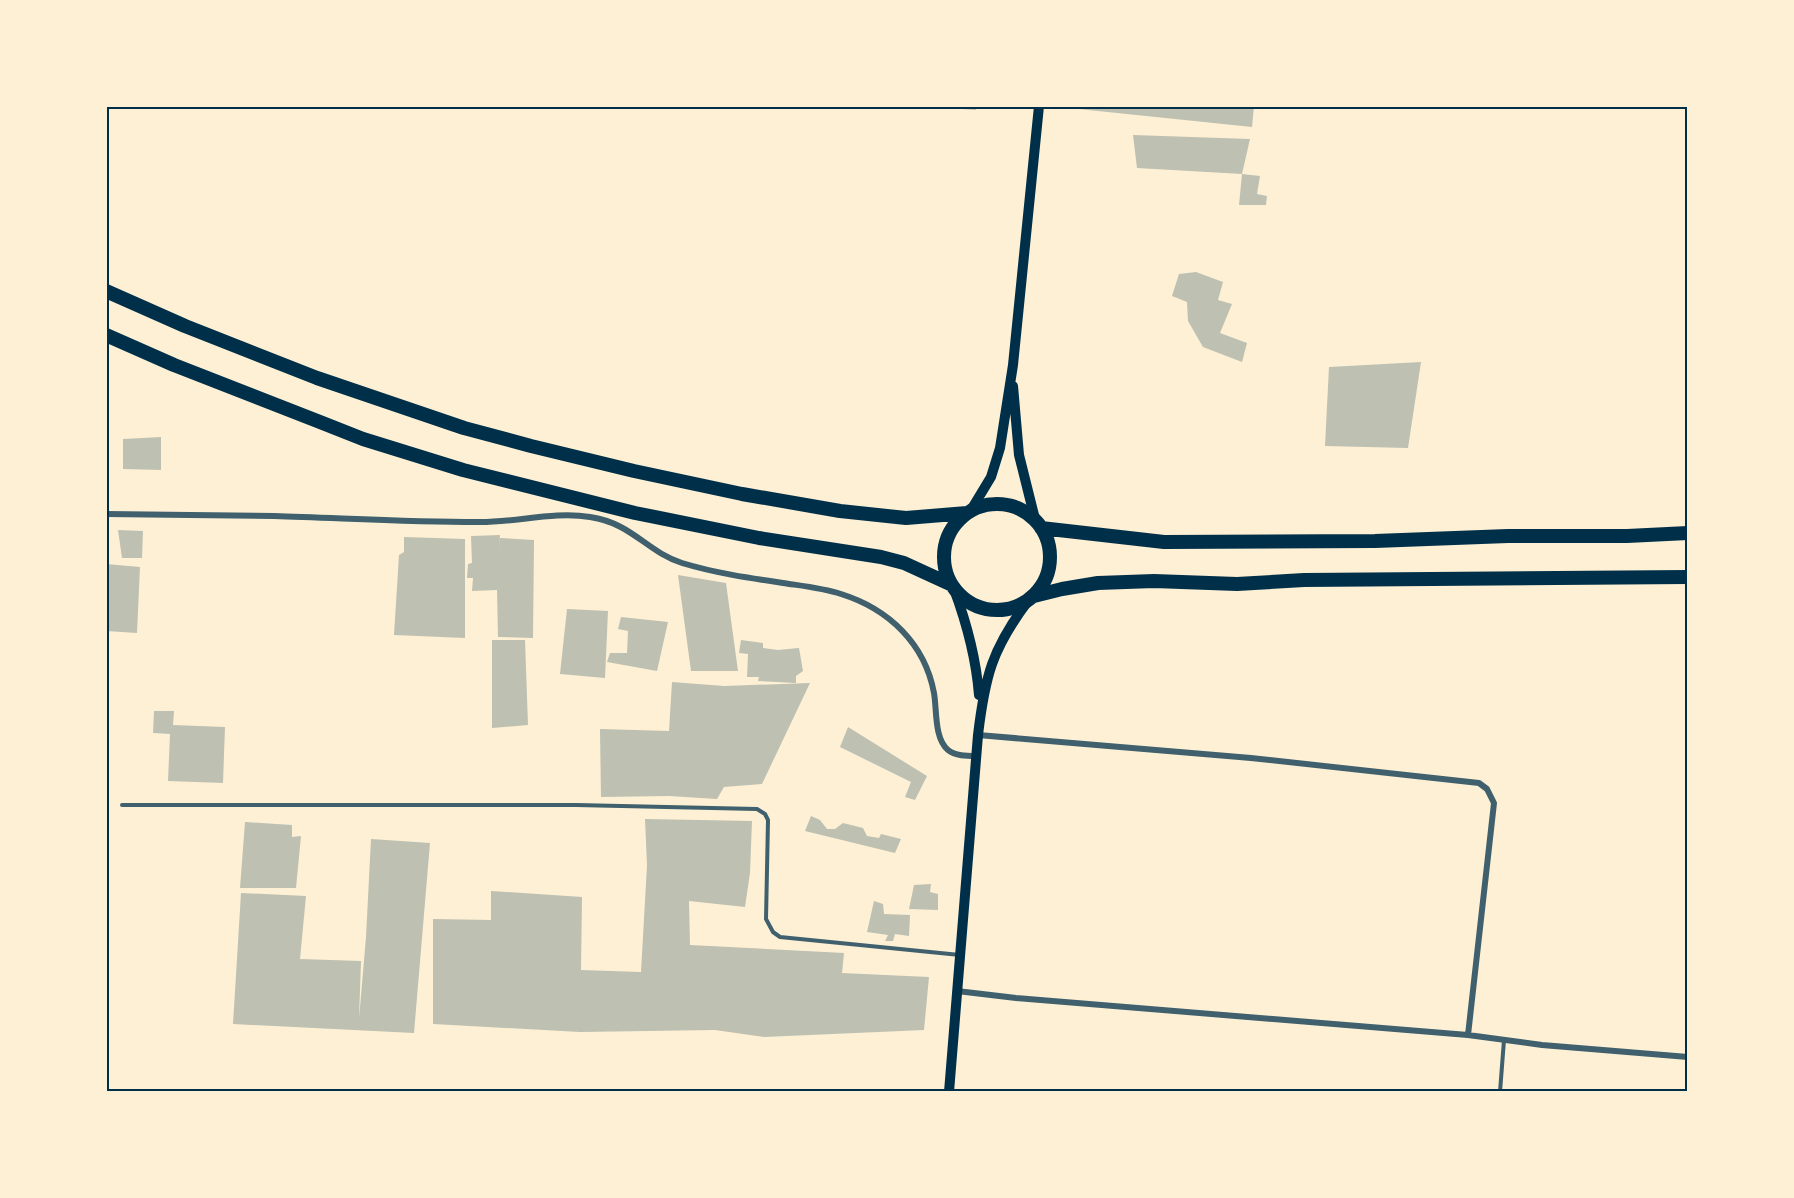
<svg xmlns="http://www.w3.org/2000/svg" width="1794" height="1198" font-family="'Noto Sans',sans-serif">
  <rect width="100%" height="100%" fill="#fdf0d5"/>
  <path fill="#bec0b2" d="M947 106H975L976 110 947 108Z
    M1069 106H1254L1252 127 1069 108Z
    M1133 135 1250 139 1242 174 1137 168Z
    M1242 174 1260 176 1257 194 1267 196 1266 205H1239Z
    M1196 272 1223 282 1218 300 1232 304 1220 333 1247 343 1242 362 1203 347 1188 321 1187 302 1172 296 1179 274Z
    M1421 362 1408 448 1325 446 1329 367Z
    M161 437V470L123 469V439Z
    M118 530 143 531 142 558H122Z
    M500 535 499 549 500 538 534 540 533 638 498 637 497 590 472 591 473 578H467L468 564 472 563 471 536Z
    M404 537 465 539V638L394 635 399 555 404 552Z
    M106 564 140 567 137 633 106 631Z
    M678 575 726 583 738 671H691Z
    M567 609 608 611 605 678 560 674Z
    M621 617 668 622 657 671 607 662 610 653H627L628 631 618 629Z
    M492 640H525L528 725 492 728Z
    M741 640 763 643V648L778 650 799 648 803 671 796 676V683L758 681 759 677H747L748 654 739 653Z
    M672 682 724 686 810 683 762 784 724 787 717 799 669 796 601 797 600 729 669 731Z
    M154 711H174L173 725 225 727 223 783 168 781 170 734 153 733Z
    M848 727 927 776 915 800 905 797 911 782 840 747Z
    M811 816 820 820 827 829H835L843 823 863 828 867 836 879 838 881 834 901 839 895 853 805 831Z
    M645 819 752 821 750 873 745 907 689 901 690 945 844 953 842 973 929 977 924 1030 764 1037 715 1030 580 1032 433 1024V919L491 920V891L582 897 581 970 641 972 647 865Z
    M245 822 292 825V837L301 836 296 888H240Z
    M371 839 430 843 414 1033 233 1024 241 893 306 896 300 959 361 961 359 1019 366 937Z
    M931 884 930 892 938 894V910L909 909 914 885Z
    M874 901 883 904 884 914 910 915 909 936 895 934 893 941H885L888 935 867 932Z"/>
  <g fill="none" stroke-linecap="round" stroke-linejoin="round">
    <path stroke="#3f606c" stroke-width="4" d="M122 805H576L757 809 765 814 768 820 766 919 773 932 780 937 960 955
      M1500 1092 1504 1040"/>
    <path stroke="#3f606c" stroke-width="6" d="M106 514C162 515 218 515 274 516 342 518 409 522 477 522 514 523 553 511 590 517 632 523 647 552 682 563 715 573 749 578 783 583 803 586 823 588 841 594 889 609 925 644 934 693 937 710 934 738 948 750 955 756 967 756 976 756
      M957 991 1016 998 1468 1035 1494 803 1487 789 1479 783 1251 758 978 735
      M1468 1035 1542 1045 1688 1057"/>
    <path stroke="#003049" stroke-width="10" d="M1013 386 1019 455 1035 519
      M971 510 991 477 1000 448 1013 365 1039 106
      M954 589C967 624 976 657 979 695
      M949 1092 978 735C985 676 992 649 1028 601"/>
    <path stroke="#003049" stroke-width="14" d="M106 291 185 326 317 378 464 428 531 446 634 471 742 494 840 511 906 518 967 513
      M106 335 174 365 320 422 363 439 463 470 635 513 759 538 881 557 904 563 952 585
      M944 557a53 53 0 1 1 106 0a53 53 0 1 1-106 0Z
      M1041 528 1164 542 1375 541 1508 536H1627L1688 533
      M1034 596 1062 589 1098 583 1154 581 1237 584 1304 580 1688 577"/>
  </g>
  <rect width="1794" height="1198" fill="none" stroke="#fdf0d5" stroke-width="216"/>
  <rect x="108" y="108" width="1578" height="982" fill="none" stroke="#003049" stroke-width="2"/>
</svg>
